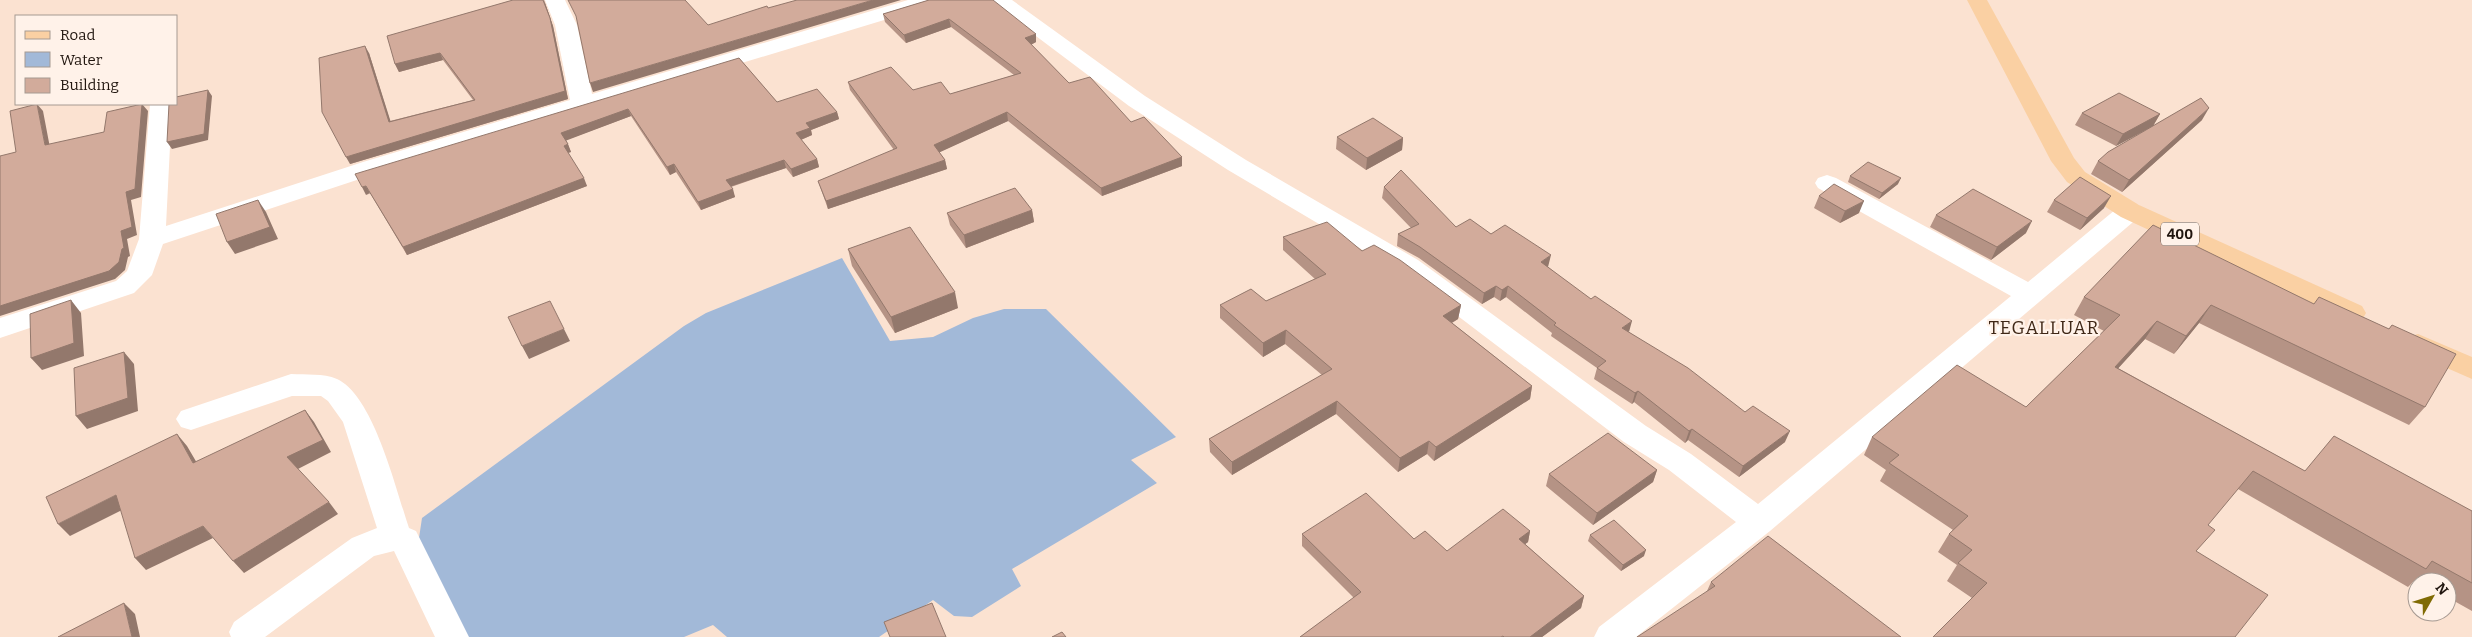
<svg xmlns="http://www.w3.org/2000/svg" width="2472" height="637" font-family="Bitter,serif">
  <rect width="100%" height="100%" fill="#fbe2d1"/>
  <path fill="#a2b9d8" d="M842 258 890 341 933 337 973 318 1004 309H1046L1176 437 1131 460 1157 483 1012 569 1021 586 972 617 954 616 933 600 879 637H727L713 625 684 637H465L419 538 422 518 684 326 706 313Z"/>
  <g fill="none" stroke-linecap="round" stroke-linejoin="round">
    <path fill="#fff" fill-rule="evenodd" d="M545 0H565L577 25 592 94 908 0H940L937 4 381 172 163 244 152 275 134 293 0 338V318L116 281 127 271 139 239 150 104H170L172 106 166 226 363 162 570 100 555 25Z
      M988 0H1012L1145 96 1246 160 1418 260 1646 426 1691 454 1758 504 2011 296 1818 188 1815 183 1818 178 1827 175 1836 178 2028 282 2121 205 2130 203 2139 205 2143 211 2139 217 1770 531 1636 637H1594L1599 627 1736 522 1669 470 1624 442 1400 272 1228 170 1129 106Z
      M291 374C306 375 323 373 337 379 374 396 396 490 409 528L416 531 469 637H435L394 551 374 556 265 637H231L229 632 234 622 352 538 377 528 343 422 328 401 321 396H292L191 430 181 427 176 419 181 411Z"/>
    <path fill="#fad0a3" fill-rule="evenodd" d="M1967 0H1987L2074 158 2085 172 2139 205 2362 306 2366 313 2362 320 2352 322 2342 320 2121 217 2067 182 2051 161Z
      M2418 334 2472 357V379L2408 351 2404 344 2408 337Z"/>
  </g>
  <path fill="#b59385" d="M544 0 553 26 568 99 350 164 369 53 390 121 473 100 443 60 399 72 395 64Z
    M929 0 1036 34V42L1031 45 1069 83 1131 122 1182 157V166L1102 196 1008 121 939 152 945 160 947 169 828 209 818 181 894 150 850 90 848 82 950 94 1014 75 951 27 906 43 885 22 883 14Z
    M739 58 777 102 837 112 839 119 811 130 812 135 801 140 817 159 819 167 793 177 786 168 731 187 735 197 701 210 676 172 670 175 631 116 566 140 571 152 568 153 587 186 407 255 370 193 366 195Z
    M2082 113 2160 114 2153 126 2202 120 2122 192 2091 174 2098 161 2150 128 2116 146 2075 125Z
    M1337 137 1403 138 1402 150 1366 170 1336 149Z
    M1850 176 1898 184 1879 199 1848 182Z
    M1384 187 1456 227 1491 234 1548 267 1629 332 1785 442 1739 477 1688 440 1685 443 1634 402 1632 404 1594 379 1597 368 1551 336 1552 333 1506 297 1500 301 1494 297 1482 304 1419 258 1397 246 1398 234 1411 228 1382 198Z
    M1819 196 1859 213 1840 223 1814 208Z
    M2054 200 2104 208 2080 230 2047 212Z
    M1032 210 1034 222 966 248 950 225 947 213Z
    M1936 215 2026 233 1991 260 1930 227Z
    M1283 237 1362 251 1461 305 1458 319 1452 323 1532 386 1530 399 1434 461 1427 454 1398 472 1336 414 1232 475 1210 452 1209 439 1322 375 1285 344 1263 357 1220 318V305L1266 301 1315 279 1283 250Z
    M848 249 958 308 895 333 852 266Z
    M2084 297 2314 304 2389 329 2392 325 2425 407 2409 425 2199 323 2174 354 2145 339 2118 368 2305 471 2472 511V611L2447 597V582H2421L2416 579 2408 587 2238 489 1972 598 1947 581 1957 565 1938 552 1949 534 1953 530 1880 481 1886 470 1864 455 1872 437 2026 407 2104 331 2074 315Z
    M1657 470 1653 482 1593 525 1546 486 1549 474Z
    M1530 531 1528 542 1525 544 1584 596 1581 608 1542 637H1300L1354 598 1302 546V534L1414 539 1447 551Z
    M1590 535 1644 556 1621 571 1588 541Z
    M1711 582 1901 637 1707 591Z"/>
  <path fill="#93786c" d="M544 0 553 26 568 99 350 164 346 157 565 91Z
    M873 0H901L593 92 590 83Z
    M949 19 951 27 906 43 904 35Z
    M1036 34V42L1026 47 1025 38Z
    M365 46 369 53 393 129 389 122Z
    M440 53 443 60 399 72 395 64Z
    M208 90 212 96 208 140 172 149 167 142Z
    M37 104 43 111 51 153 45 145Z
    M142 104 148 111 141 197 131 200 137 235 127 239 130 256 128 257 125 270 115 279 0 316V306L121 231 126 192Z
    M2209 108 2202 120 2122 192 2129 180Z
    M628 109 631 116 565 141 561 133Z
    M837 112 839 119 811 130 812 135 798 141 796 133 806 123Z
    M1007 112 1008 121 936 154 934 145Z
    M2160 114 2153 126 2116 146 2123 134Z
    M1403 138 1402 150 1366 170 1367 158Z
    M568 144 571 152 567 153 564 146Z
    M1182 157V166L1102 196 1101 188Z
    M817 159 819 167 793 177 791 169Z
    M784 160 786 168 729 187 726 180Z
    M945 160 947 169 828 209 826 201Z
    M674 164 676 172 670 175 667 167Z
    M584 178 587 186 407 255 403 247Z
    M1901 178 1898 184 1879 199 1882 193Z
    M366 186 370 193 366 195 362 187Z
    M733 189 735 197 701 210 698 202Z
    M2111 196 2104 208 2080 230 2087 218Z
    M258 200 266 212 278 239 235 254 227 242Z
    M1864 201 1859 213 1840 223 1845 211Z
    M1032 210 1034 222 966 248 964 235Z
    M2032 221 2026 233 1991 260 1997 247Z
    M1551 255 1548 267 1538 273 1541 262Z
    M1496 286 1494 297 1482 304 1484 293Z
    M1508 286 1506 297 1500 301 1502 290Z
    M955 292 958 308 895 333 891 317Z
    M71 300 81 313 84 356 42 370 31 358Z
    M1461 305 1458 319 1441 329 1443 316Z
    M2211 305 2199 323 2174 354 2186 336Z
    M1632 321 1629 332 1622 328Z
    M2157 321 2145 339 2103 385 2115 367Z
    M564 329 570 341 529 359 522 346Z
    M1286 330 1285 344 1263 357V343Z
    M124 352 134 364 138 411 87 429 76 416Z
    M1532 386 1530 399 1434 461 1436 447Z
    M1638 391 1634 402 1632 404 1635 393Z
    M1337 401 1336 414 1232 475V462Z
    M305 410 314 422 331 452 296 470 287 457Z
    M1692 429 1688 440 1685 443 1689 431Z
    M1790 431 1785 442 1739 477 1743 466Z
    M177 434 187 446 204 475 193 463Z
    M1429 441 1427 454 1398 472 1400 458Z
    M1657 470 1653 482 1593 525 1597 513Z
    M116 495 128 507 70 536 58 524Z
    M329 502 338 514 244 573 233 561Z
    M203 526 213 538 146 570 135 558Z
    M1530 531 1528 542 1516 551 1519 539Z
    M1646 550 1644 556 1621 571 1623 565Z
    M1584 596 1581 608 1542 637H1530Z
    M124 603 135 614 140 637H132Z"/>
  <path fill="#d2ab9b" stroke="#93786c" d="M513 0H543L550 18 565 91 346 157 322 112 319 58 365 46 389 122 475 100 440 53 395 64 387 36Z
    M568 0H685L708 25 767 6 768 8 797 0H873L590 83 576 16Z
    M929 0H993L1036 34 1025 38 1069 83 1090 77 1131 122 1144 117 1182 157 1101 188 1007 112 934 145 945 160 826 201 818 181 897 148 848 82 891 67 913 90 941 82 950 94 1021 73 949 19 904 35 883 14Z
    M739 58 777 102 817 89 837 112 806 123 810 128 796 133 817 159 791 169 784 160 726 180 733 189 698 202 674 164 667 167 628 109 561 133 568 144 564 146 584 178 403 247 366 186 362 187 355 174Z
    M208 90 204 134 167 142 169 104H176V97Z
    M2119 93 2160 114 2123 134 2082 113Z
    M2201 98 2209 108 2129 180 2098 161 2108 152Z
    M37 104 45 145 104 132 107 112 142 104 135 189 126 192 132 227 121 231 124 248 122 249 119 262 109 271 0 306V156L16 152 10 111Z
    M1373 118 1403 138 1367 158 1337 137Z
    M1868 162 1901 178 1882 193 1850 176Z
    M1401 170 1456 227 1470 219 1491 234 1505 225 1551 255 1541 262 1591 299 1595 296 1632 321 1622 328 1688 368 1745 412 1753 406 1790 431 1743 466 1692 429 1689 431 1638 391 1635 393 1597 368 1606 361 1554 325 1556 323 1508 286 1502 290 1496 286 1484 293 1420 247 1398 234 1419 224 1384 187Z
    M2080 177 2111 196 2087 218 2054 200Z
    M1834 184 1864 201 1845 211 1819 196Z
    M1015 188 1032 210 964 235 947 213Z
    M1973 189 2032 221 1997 247 1936 215Z
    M258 200 270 227 227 242 216 214Z
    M1327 222 1362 251 1374 245 1400 260 1461 305 1443 316 1532 386 1436 447 1429 441 1400 458 1337 401 1232 462 1209 439 1332 369 1286 330 1263 343 1220 305 1251 289 1266 301 1326 274 1283 237Z
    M2153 225 2314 304 2319 297 2389 329 2392 325 2456 354 2425 407 2211 305 2186 336 2157 321 2115 367 2305 471 2334 436 2472 511V583L2432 561 2426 569 2253 471 2208 525 2215 530 2196 551 2268 595 2235 637H1933L1987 583 1958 563 1972 550 1949 534 1968 516 1889 463 1899 455 1872 437 1957 365 2026 407 2120 315 2084 297Z
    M910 227 955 292 891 317 848 249Z
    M71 300 74 343 31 358 30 314Z
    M550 301 564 329 522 346 508 317Z
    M124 352 128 398 76 416 74 368Z
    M305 410 323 440 287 457 329 502 233 561 203 526 135 558 116 495 58 524 46 497 177 434 193 463Z
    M1608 433 1657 470 1597 513 1549 474Z
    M1366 493 1414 539 1425 531 1447 551 1503 509 1530 531 1519 539 1584 596 1530 637H1504L1503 636 1501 637H1300L1361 592 1302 534Z
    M1614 520 1646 550 1623 565 1590 535Z
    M1768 536 1901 637H1637L1715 586 1711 582Z
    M124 603 132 637H58Z
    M932 603 946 637H890L884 622Z
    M1062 632 1066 637H1052Z"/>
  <g text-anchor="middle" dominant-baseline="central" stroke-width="4.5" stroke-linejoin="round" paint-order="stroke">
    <rect fill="#fff2e9" stroke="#645850" stroke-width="1" x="2161" y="222.5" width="38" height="23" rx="4"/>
    <g font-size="14" font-weight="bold" fill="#21160f">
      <text x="2180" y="234">400</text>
    </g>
    <g font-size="18" letter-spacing="1" fill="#3f2716" stroke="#fff2e9">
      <text x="2044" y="328">TEGALLUAR</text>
    </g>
  </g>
  <rect x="15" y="15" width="162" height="90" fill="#fff2e9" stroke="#a69a92"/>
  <rect x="25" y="31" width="25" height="8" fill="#fad0a3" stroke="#a69a92"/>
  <text x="60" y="40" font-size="15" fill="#21160f">Road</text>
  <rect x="25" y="52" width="25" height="15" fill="#a2b9d8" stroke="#a69a92"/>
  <text x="60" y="65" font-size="15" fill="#21160f">Water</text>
  <rect x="25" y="78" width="25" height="15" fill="#d2ab9b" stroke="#a69a92"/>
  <text x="60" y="90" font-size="15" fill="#21160f">Building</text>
  <g transform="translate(2432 597) rotate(51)"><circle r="24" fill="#fff2e9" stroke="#a69a92"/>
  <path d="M0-4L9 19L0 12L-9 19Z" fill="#806b04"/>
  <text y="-8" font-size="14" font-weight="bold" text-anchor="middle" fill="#21160f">N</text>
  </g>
</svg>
